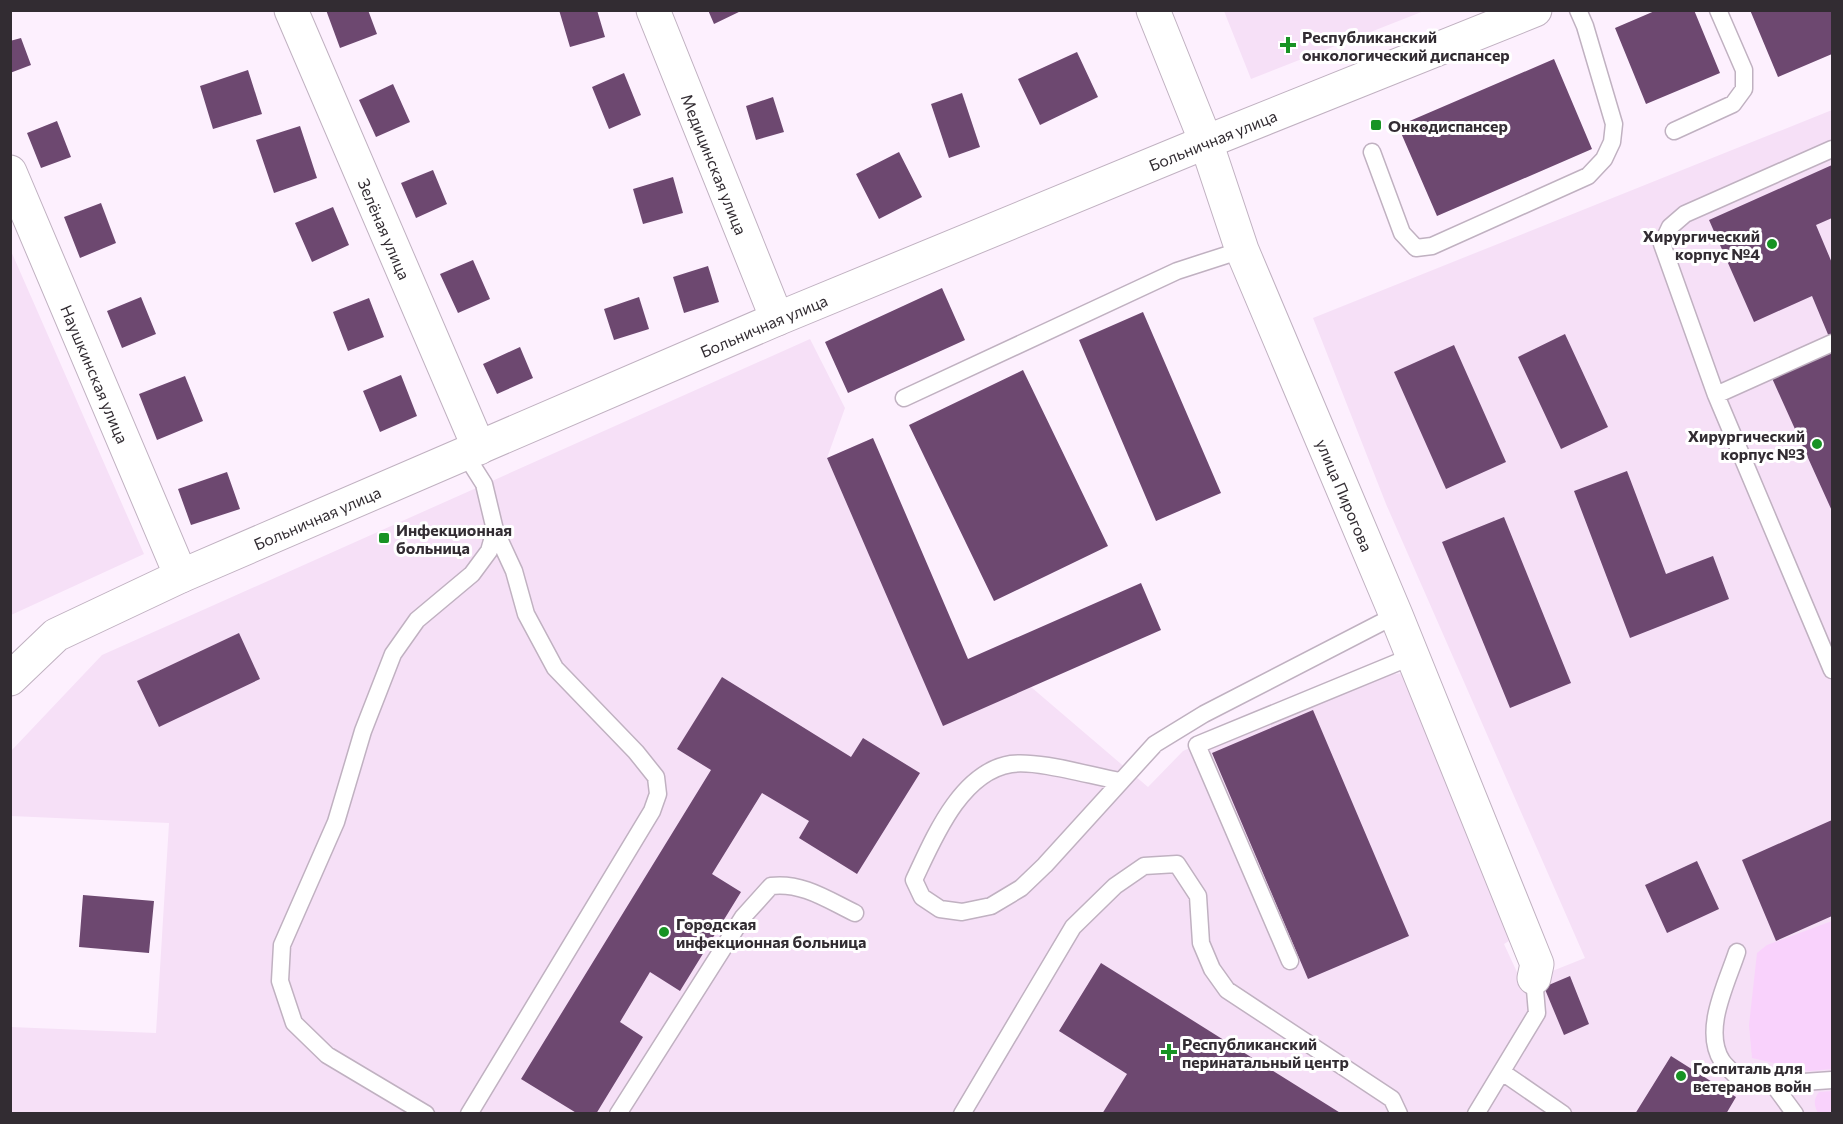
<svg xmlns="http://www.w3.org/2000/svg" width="1843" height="1124" font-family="Commissioner,sans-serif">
  <rect width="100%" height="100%" fill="#fdf0fe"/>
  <path fill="#f6e0f7" d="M1224 11H1424L1251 79Z
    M1832 110V1113H11V1027L156 1033 169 823 11 816V751L102 655 810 339 845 408 827 458 943 725 1031 687 1148 787 1183 751 1344 680 1412 672 1514 938 1504 944 1522 983 1585 958 1386 504 1313 318Z
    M11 251 144 554 11 615H10Z"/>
  <path fill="#f9d2fc" d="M1832 921V1069L1809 1071 1752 1058 1749 1025 1757 953 1767 945Z
    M1832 1091V1113H1818C1814 1105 1813 1100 1819 1092Z"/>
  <path fill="#6d4870" d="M326 10H368L377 34 340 48Z
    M559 10H597L605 37 570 47Z
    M708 10H743L714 24Z
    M1657 10H1694L1720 73 1646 104 1615 28Z
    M1750 10H1832V54L1778 77Z
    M21 38 31 65 10 73V41Z
    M1077 52 1098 97 1040 125 1018 79Z
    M1554 59 1592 149 1437 216 1398 126Z
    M248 70 262 114 213 129 200 86Z
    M624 73 641 115 609 129 592 87Z
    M393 84 410 122 376 137 359 100Z
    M962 93 980 147 949 158 931 104Z
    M773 97 784 132 756 140 746 106Z
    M57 121 71 157 41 168 27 133Z
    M300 126 317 178 274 193 256 140Z
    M899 152 922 197 879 219 856 174Z
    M1832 165V218L1816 225 1832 263V344L1812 296 1754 322 1709 220Z
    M433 170 447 204 416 218 401 183Z
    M673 177 683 213 643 224 633 189Z
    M101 203 116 243 80 258 64 217Z
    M333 207 349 245 312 262 295 223Z
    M473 260 490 299 458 313 440 274Z
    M708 266 719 302 684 313 673 277Z
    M942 288 965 340 848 393 825 342Z
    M141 297 156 334 122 348 107 311Z
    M639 297 649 329 614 340 604 309Z
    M369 298 384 337 348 351 333 312Z
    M1143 312 1221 493 1156 521 1079 340Z
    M1565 334 1608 427 1561 449 1518 357Z
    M1454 345 1506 462 1446 489 1394 372Z
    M520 347 533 378 497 394 483 364Z
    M1832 349V511L1771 376Z
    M1023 370 1108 546 994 601 909 425Z
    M401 375 417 416 380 432 363 391Z
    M185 376 203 421 157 440 139 394Z
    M873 438 968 659 1141 583 1161 630 943 726 827 458Z
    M1627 471 1666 574 1713 556 1729 599 1630 638 1574 491Z
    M227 472 240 509 191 525 178 489Z
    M1504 517 1571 683 1510 708 1442 542Z
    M239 633 260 679 159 727 137 681Z
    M722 677 851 757 863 738 920 773 857 874 799 838 809 821 762 793 712 874 741 892 680 991 650 972 620 1022 643 1037 596 1114H578L521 1079 711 770 677 749Z
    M1313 710 1409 936 1308 979 1212 753Z
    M1832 820V916L1776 941 1742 860Z
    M1697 861 1719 909 1667 933 1645 885Z
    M83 895 154 901 149 953 79 947Z
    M1101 963 1342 1114H1102L1127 1074 1059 1031Z
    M1570 976 1589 1024 1564 1035 1544 987Z
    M1671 1056 1736 1097 1726 1114H1635Z"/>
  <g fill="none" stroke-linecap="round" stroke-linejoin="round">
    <defs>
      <path id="service" d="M1674 131 1733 104 1744 89V70L1718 10
        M1832 149 1685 214 1670 227 1662 244 1716 395 1832 670
        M1372 152 1402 233 1416 248 1432 246 1588 176 1604 159 1612 142 1614 124 1585 26 1578 10
        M1716 395 1832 343
        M904 398 1177 271 1242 250
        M1120 781C1091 776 1038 760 1011 764 960 772 933 840 914 880L922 897 940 909 962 912 991 906 1021 888 1045 865 1155 744 1204 714 1396 615
        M1737 952C1727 983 1702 1030 1722 1061 1727 1068 1736 1075 1742 1082L1773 1084 1795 1114
        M1290 961 1197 745 1413 656
        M1502 1072 1563 1114
        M1773 1084 1832 1080
        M426 1114 327 1055 294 1023 280 981 282 945 336 822 363 731 393 654 417 620 472 574 489 551 495 530 484 484 465 454
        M469 1114 652 811 658 794 656 777 636 752 555 668 526 614 514 571 495 530
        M618 1114 743 917 771 886C802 882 828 900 855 913
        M962 1114 1073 927 1115 886 1144 866 1177 864 1198 896 1201 943 1212 969 1227 990 1392 1099 1399 1114
        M1476 1114 1537 1013 1534 978"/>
      <g id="minor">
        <path id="s1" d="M291 10 479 448"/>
        <path id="s2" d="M1153 10 1206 142 1242 250 1396 615 1537 964 1534 978"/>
        <path id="s3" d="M10 172 181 576"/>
      </g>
      <g id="tertiary">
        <path id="s4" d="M653 10 777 319"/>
        <path id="s5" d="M10 679 56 635 181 576 777 319 1206 142 1535 10"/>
      </g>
    </defs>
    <use href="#service" stroke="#c0b1c1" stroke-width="19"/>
    <use href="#minor" stroke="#c0b1c1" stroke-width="35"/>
    <use href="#tertiary" stroke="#c0b1c1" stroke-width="35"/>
    <use href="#service" stroke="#fff" stroke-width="16"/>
    <use href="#minor" stroke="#fff" stroke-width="33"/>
    <use href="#tertiary" stroke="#fff" stroke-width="33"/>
  </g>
  <g fill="#189324" stroke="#fff" stroke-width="2">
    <path d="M1285 36h6v6h6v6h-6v6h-6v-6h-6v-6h6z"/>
    <rect x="1370" y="119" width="12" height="12" rx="3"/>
    <circle cx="1772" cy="244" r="6"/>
    <circle cx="1817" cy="444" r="6"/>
    <rect x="378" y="532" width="12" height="12" rx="3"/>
    <circle cx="664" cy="932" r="6"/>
    <path d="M1166 1043h6v6h6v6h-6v6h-6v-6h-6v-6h6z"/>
    <circle cx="1681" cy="1076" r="6"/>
  </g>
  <g text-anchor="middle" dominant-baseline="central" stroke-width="6" stroke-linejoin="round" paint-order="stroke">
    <g font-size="16" font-weight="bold" fill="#322c32" stroke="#fff" text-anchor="start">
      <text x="1302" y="36">Республиканский<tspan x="1302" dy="18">онкологический диспансер</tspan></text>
      <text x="1388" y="125">Онкодиспансер</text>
      <text x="1760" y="235" text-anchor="end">Хирургический<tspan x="1760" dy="18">корпус №4</tspan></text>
      <text x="1805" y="435" text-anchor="end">Хирургический<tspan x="1805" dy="18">корпус №3</tspan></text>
      <text x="396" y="529">Инфекционная<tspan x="396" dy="18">больница</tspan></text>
      <text x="676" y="923">Городская<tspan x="676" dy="18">инфекционная больница</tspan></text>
      <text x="1182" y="1043">Республиканский<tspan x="1182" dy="18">перинатальный центр</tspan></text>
      <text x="1693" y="1067">Госпиталь для<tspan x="1693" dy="18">ветеранов войн</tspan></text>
    </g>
    <g font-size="16" fill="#322c32" stroke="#fff">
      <text stroke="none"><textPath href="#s5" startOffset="1322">Больничная улица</textPath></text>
      <text stroke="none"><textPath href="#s4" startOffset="166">Медицинская улица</textPath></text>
      <text stroke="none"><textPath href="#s1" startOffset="238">Зелёная улица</textPath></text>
      <text stroke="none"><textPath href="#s5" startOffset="836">Больничная улица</textPath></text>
      <text stroke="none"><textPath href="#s3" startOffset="219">Наушкинская улица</textPath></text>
      <text stroke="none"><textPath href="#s2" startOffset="522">улица Пирогова</textPath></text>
      <text stroke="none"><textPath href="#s5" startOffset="350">Больничная улица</textPath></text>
    </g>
  </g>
  <rect width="1843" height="1124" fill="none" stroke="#322c32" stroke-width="24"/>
</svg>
